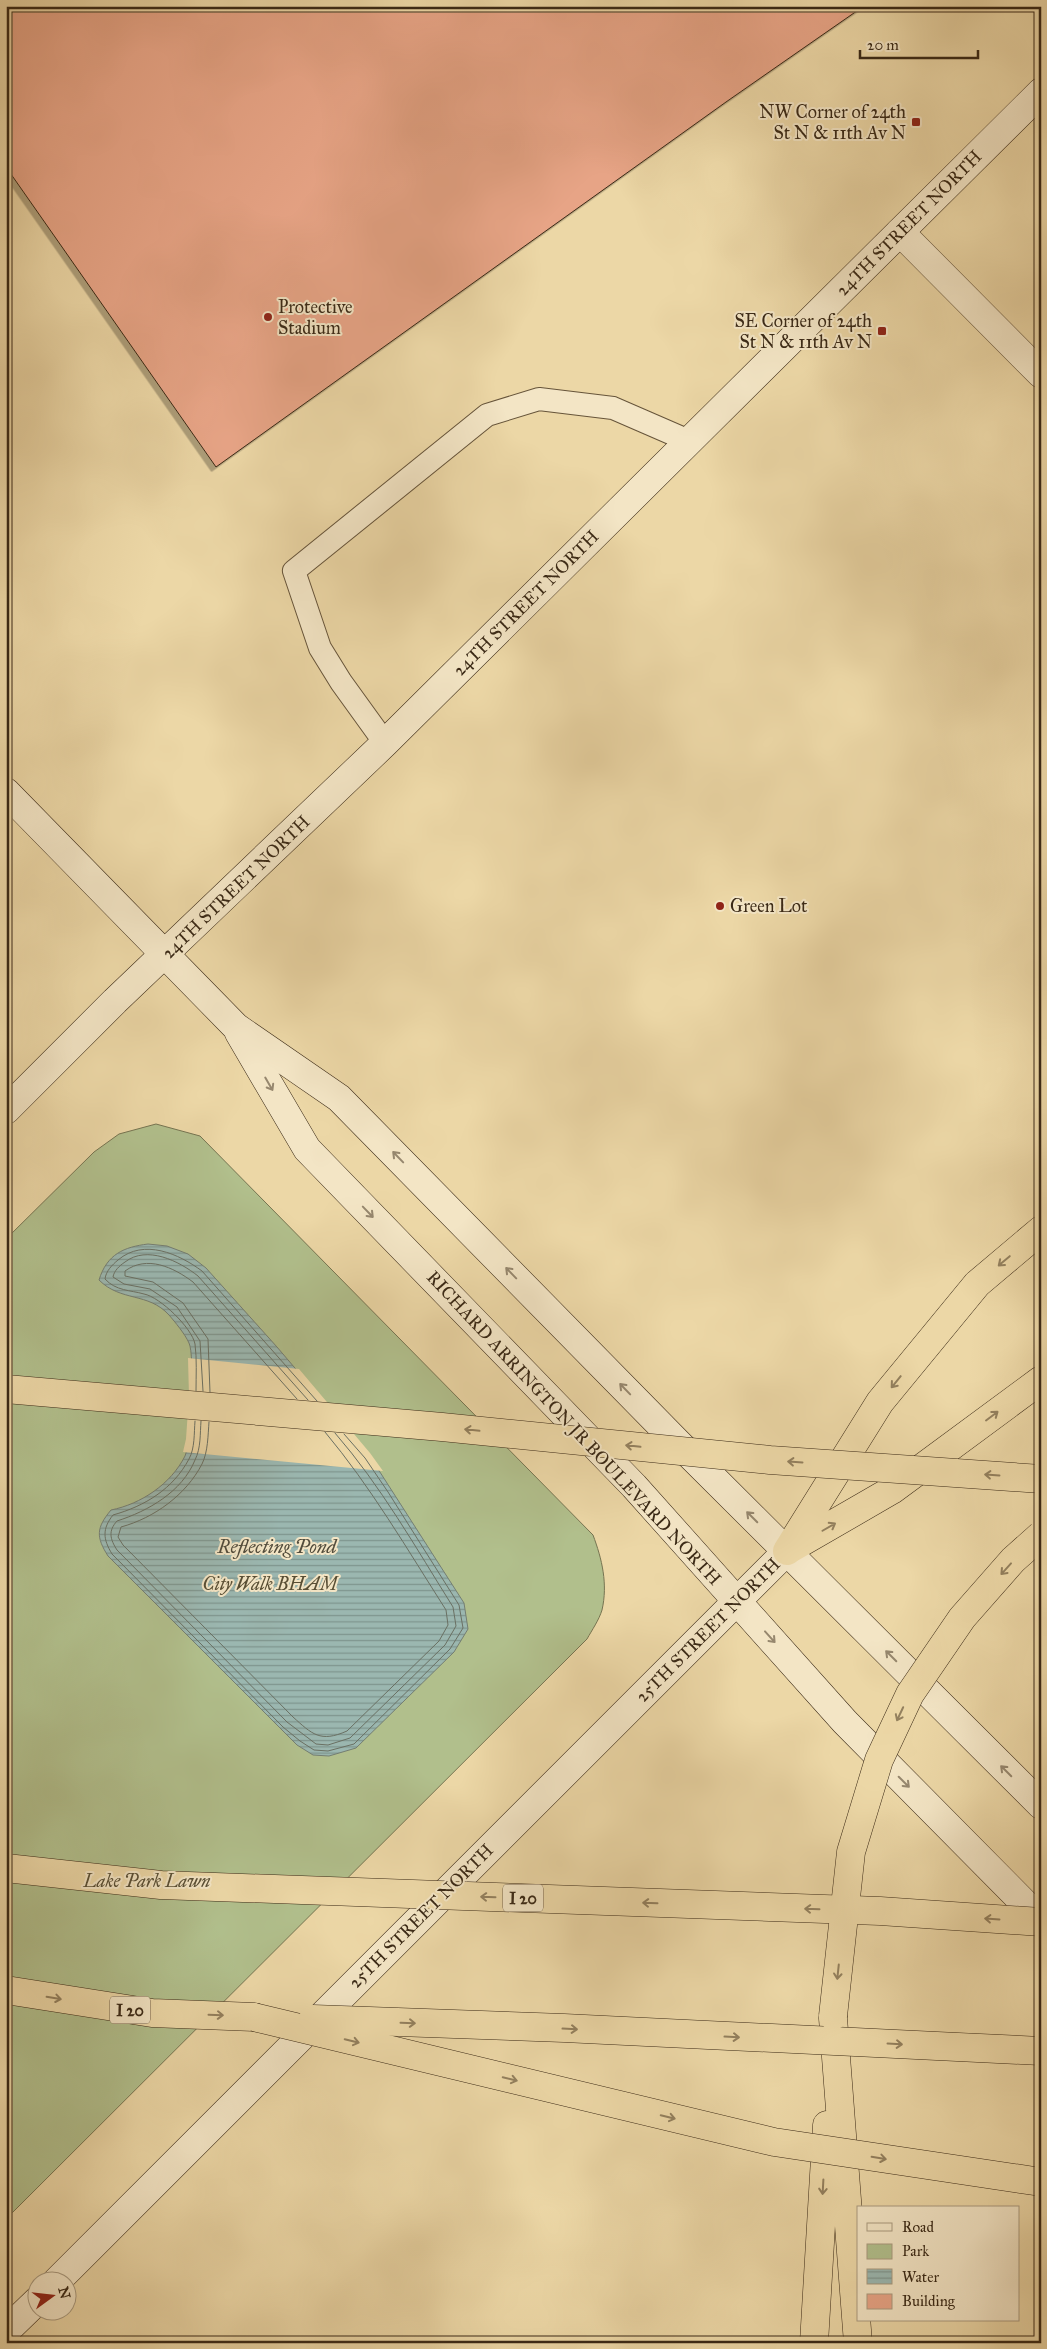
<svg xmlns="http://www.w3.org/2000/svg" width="1047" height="2349" font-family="'IM FELL Great Primer',serif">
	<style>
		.park { fill: #b1bf8c; stroke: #767451 }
		.water { fill: url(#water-rules); stroke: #747e72 }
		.pier { fill: #ecd7a6 }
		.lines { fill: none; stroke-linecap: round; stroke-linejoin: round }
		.shore { stroke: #6a7063; stroke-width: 1 }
		.building { fill: #e7a486; stroke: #3a2916; filter: url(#shadow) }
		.lane-casing { stroke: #66543a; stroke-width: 24 }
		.street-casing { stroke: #66543a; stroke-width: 29 }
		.secondary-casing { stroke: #3a2916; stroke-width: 29 }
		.highway-casing { stroke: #3a2916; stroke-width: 29 }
		.lane { stroke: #f3e5c5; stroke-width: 22 }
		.street { stroke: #f3e5c5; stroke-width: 28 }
		.secondary { stroke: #f3e5c5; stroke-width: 28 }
		.highway { stroke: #ecd7a6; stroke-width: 28 }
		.highway-bridge-casing { stroke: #3a2916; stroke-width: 29; stroke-linecap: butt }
		.highway-bridge { stroke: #ecd7a6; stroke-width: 28 }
		.oneway { stroke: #96876e }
		.oneway2 { stroke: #93805e }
		.poi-dot { fill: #8f2418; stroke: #f3e5c5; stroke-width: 2 }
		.labels { text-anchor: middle; stroke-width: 4; stroke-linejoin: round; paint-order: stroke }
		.shield { fill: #f3e5c5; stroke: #72614a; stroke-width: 1 }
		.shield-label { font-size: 16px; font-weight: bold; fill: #3a2916 }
		.poi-label { font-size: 18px; fill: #3a2916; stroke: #f3e5c5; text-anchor: end }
		.street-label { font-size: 18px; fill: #3a2916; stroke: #f3e5c5 }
		.park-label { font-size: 18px; font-style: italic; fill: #584e34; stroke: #f3e5c5 }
		.water-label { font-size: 19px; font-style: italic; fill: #524c3c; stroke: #f3e5c5 }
	</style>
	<defs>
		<pattern id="water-rules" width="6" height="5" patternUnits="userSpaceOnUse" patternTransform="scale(1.25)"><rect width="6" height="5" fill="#9bb7b0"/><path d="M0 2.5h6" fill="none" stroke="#7f958e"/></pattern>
		<filter id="shadow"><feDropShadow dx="-4.5" dy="4.5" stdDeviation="0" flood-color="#0004"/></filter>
	</defs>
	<rect width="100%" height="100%" fill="#ecd7a6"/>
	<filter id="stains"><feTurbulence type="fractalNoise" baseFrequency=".004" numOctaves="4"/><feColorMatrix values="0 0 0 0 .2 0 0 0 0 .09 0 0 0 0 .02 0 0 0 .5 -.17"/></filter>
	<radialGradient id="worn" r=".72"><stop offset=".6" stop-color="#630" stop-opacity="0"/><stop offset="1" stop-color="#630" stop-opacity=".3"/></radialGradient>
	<path class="park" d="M156 1124 200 1136 593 1535C602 1559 608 1584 602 1610 599 1620 592 1630 587 1639L6 2219V1239L94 1152 119 1134Z"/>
	<path class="water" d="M148 1244 167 1246 188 1254 206 1268 277 1347 369 1455 464 1603 468 1629 454 1652 356 1748 329 1756 313 1755 297 1745 108 1556C96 1537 96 1528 111 1510 141 1504 171 1484 185 1456 191 1443 195 1355 189 1343 185 1334 175 1322 169 1315 148 1292 121 1302 99 1280 107 1254 124 1247 148 1244Z"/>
	<path class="pier" d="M188 1358 299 1369 370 1453 383 1471 183 1452 186 1439 189 1396Z"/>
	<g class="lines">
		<g class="shore">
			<path d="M196 1391C196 1376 197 1359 195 1344 192 1328 160 1297 144 1294 130 1290 116 1291 105 1279 106 1271 112 1265 118 1260 144 1238 179 1254 202 1271L317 1401"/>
			<path d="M203 1391 200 1341 177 1307 150 1289 124 1284 113 1277C114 1271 119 1266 125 1262 147 1245 179 1261 198 1276L308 1400"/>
			<path d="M210 1392 208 1339 183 1303 153 1282 125 1276V1271C147 1255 173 1267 193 1282L297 1399"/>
			<path d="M195 1421C194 1433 195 1448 189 1459 173 1489 145 1506 113 1515 102 1529 103 1539 112 1554L283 1727 300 1741 314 1750 328 1751 354 1744 450 1649 463 1628 459 1605 388 1492 365 1458 344 1434"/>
			<path d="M201 1421C200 1434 201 1448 195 1460 182 1492 148 1511 117 1521 108 1531 110 1539 117 1550L287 1722 316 1744 328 1745 350 1738 445 1645 456 1626 453 1607C416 1548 381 1486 335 1433"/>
			<path d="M209 1422C208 1435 208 1452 202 1464 186 1495 154 1518 121 1527L118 1537 123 1545 293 1717C312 1734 320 1743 347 1731L439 1641 448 1625 446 1610C407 1549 371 1487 325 1432"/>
		</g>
	</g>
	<path class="building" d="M6 6H864L726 102 216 467 6 167Z"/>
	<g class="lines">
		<g class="lane-casing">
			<path id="lane" d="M385 743 341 682 320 648 294 571 487 415 539 399 613 408 689 441"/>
		</g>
		<g class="street-casing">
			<path id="street" d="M900 232 1041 374"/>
		</g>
		<g class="secondary-casing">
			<g id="secondary">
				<path d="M6 792 236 1027 339 1098 678 1443 1041 1805"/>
				<path d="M239 1033 307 1149 634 1486 845 1722 1041 1920"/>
				<path d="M6 1110 115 1001 385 743 1041 92"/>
				<path d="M56 2282 787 1551"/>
				<path d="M6 2331 38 2300"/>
			</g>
		</g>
		<g class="highway-casing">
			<g id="highway">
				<path d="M790 1549 892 1490 1041 1380"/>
				<path d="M787 1551 880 1402 977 1284 1041 1230"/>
				<path d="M6 1990 152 2013 254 2017"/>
				<path d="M833 2018 858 2343"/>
				<path d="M814 2343 827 2125"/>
			</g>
		</g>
		<use href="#lane" class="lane"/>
		<use href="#street" class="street"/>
		<use href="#secondary" class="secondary"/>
		<use href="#highway" class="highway"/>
		<g class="highway-bridge-casing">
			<g id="highway-bridge">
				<path d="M6 1389 442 1427 770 1460 1041 1479"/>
				<path d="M6 1868 161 1885 880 1911 1041 1922"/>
				<path d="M833 2016 851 1852 879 1760 910 1694 962 1618 1013 1560 1041 1535"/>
				<path d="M254 2017 774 2142 1041 2182"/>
				<path d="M313 2019 564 2028 1041 2051"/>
			</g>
		</g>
		<use href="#highway-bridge" class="highway-bridge"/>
	</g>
	<defs><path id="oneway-shaft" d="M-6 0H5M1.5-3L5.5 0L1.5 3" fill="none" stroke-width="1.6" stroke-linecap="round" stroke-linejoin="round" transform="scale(1.25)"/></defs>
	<g class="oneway">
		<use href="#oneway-shaft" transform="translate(269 1084) rotate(60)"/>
		<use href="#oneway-shaft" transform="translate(398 1157) rotate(-134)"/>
		<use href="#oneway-shaft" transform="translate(368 1212) rotate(46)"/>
		<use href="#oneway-shaft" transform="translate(511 1273) rotate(-134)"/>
		<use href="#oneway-shaft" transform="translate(625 1389) rotate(-134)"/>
		<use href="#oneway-shaft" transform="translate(752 1517) rotate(-135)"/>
		<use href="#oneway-shaft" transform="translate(770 1637) rotate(48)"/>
		<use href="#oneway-shaft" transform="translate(891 1656) rotate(-135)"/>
		<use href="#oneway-shaft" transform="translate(1006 1771) rotate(-135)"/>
		<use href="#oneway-shaft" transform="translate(904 1782) rotate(45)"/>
	</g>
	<g class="oneway2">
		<use href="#oneway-shaft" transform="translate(1004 1261) rotate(140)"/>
		<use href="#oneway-shaft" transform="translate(896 1382) rotate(129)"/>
		<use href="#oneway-shaft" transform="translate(992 1416) rotate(-37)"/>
		<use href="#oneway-shaft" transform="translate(472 1430) rotate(-174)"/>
		<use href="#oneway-shaft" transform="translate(633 1446) rotate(-174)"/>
		<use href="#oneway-shaft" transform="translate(795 1462) rotate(-176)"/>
		<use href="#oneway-shaft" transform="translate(992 1475) rotate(-176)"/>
		<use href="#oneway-shaft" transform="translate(829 1527) rotate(-30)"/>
		<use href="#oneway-shaft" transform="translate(1006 1569) rotate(132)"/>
		<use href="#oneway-shaft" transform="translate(900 1714) rotate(115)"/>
		<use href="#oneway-shaft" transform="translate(488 1897) rotate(-178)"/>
		<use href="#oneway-shaft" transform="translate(650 1903) rotate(-178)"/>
		<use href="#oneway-shaft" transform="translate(812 1909) rotate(-178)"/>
		<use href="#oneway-shaft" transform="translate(992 1919) rotate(-176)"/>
		<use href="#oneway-shaft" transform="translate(838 1972) rotate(96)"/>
		<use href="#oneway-shaft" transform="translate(54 1998) rotate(9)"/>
		<use href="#oneway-shaft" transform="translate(216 2015) rotate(2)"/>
		<use href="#oneway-shaft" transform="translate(408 2023) rotate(2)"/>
		<use href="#oneway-shaft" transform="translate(570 2029) rotate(3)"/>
		<use href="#oneway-shaft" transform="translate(732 2037) rotate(3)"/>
		<use href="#oneway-shaft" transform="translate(352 2041) rotate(14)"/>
		<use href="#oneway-shaft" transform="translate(895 2044) rotate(3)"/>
		<use href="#oneway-shaft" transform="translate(510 2079) rotate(14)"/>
		<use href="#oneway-shaft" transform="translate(668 2117) rotate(14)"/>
		<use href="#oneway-shaft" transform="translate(879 2158) rotate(9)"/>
		<use href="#oneway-shaft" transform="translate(823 2187) rotate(93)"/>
	</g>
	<g class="poi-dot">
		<rect x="911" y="117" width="10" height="10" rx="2.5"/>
		<circle cx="268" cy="317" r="5"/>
		<rect x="877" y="326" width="10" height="10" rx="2.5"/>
		<circle cx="720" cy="906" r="5"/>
	</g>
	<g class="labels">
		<g class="shield">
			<rect x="503" y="1884.5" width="40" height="27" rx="4"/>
			<rect x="110" y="1996.5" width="40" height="27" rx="4"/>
		</g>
		<g class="shield-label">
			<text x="523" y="1904">I 20</text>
			<text x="130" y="2016">I 20</text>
		</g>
		<g class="poi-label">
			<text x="906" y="118">NW Corner of 24th<tspan x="906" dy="21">St N &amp; 11th Av N</tspan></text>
			<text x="278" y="313" text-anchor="start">Protective<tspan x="278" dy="21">Stadium</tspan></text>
			<text x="872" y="327">SE Corner of 24th<tspan x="872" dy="21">St N &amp; 11th Av N</tspan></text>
			<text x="730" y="912" text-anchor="start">Green Lot</text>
		</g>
		<g class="street-label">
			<text transform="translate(909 223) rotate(-45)" y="6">24TH STREET NORTH</text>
			<text transform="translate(526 603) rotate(-45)" y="6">24TH STREET NORTH</text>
			<text transform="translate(236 887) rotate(-44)" y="6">24TH STREET NORTH</text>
			<text transform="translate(574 1428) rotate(47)" y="6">RICHARD ARRINGTON JR BOULEVARD NORTH</text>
			<text transform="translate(708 1630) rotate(-45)" y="6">25TH STREET NORTH</text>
			<text transform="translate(421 1916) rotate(-45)" y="6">25TH STREET NORTH</text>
		</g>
		<g class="park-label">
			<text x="270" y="1590">City Walk BHAM</text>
			<text x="147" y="1887">Lake Park Lawn</text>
		</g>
		<g class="water-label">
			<text x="277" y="1553">Reflecting Pond</text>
		</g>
	</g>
	<rect width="1047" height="2349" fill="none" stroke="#ecd7a6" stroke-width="25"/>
	<rect x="8" y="8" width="1032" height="2334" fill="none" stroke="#3a2916" stroke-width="2.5"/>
	<rect x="12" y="12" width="1022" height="2324" fill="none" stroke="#3a2916"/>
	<rect x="857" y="2206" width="162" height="115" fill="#f3e5c5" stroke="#a99a7f"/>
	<rect x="867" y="2223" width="25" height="8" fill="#f3e5c5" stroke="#a99a7f"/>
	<text x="902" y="2232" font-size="15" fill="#3a2916">Road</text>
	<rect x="867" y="2244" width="25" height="15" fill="#b1bf8c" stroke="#a99a7f"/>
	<text x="902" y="2256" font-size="15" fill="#3a2916">Park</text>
	<rect x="867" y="2269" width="25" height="15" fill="url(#water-rules)" stroke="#a99a7f"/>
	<text x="902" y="2282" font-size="15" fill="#3a2916">Water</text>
	<rect x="867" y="2294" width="25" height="15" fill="#e7a486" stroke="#a99a7f"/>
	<text x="902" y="2306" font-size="15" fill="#3a2916">Building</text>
	<g transform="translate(52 2296) rotate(75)"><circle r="24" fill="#f3e5c5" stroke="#a99a7f"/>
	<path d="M0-4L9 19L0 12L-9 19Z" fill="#8f2418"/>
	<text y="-8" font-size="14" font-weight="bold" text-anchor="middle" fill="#3a2916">N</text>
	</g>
	<path d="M860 50v8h118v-8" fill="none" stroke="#3a2916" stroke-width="2.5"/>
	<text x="867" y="50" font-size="15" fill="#3a2916" stroke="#f3e5c5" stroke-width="4" paint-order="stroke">20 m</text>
	<rect width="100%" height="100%" filter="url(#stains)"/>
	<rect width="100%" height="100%" fill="url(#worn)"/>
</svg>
